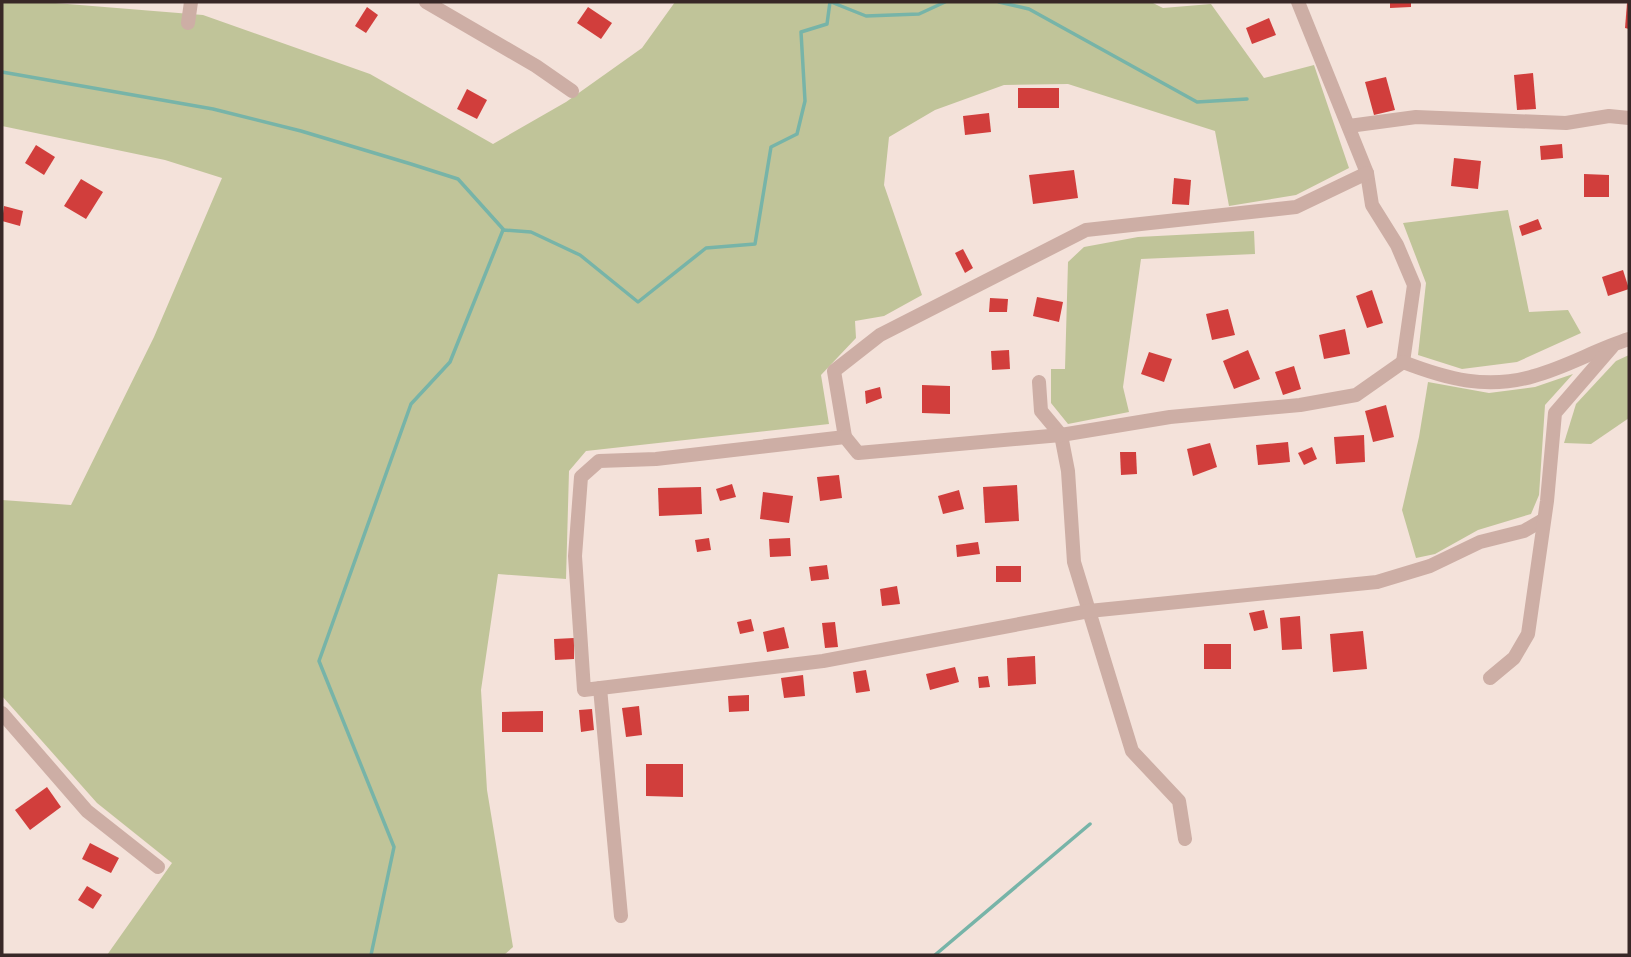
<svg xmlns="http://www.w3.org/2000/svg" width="1631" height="957" font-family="'Source Sans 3',sans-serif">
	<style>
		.green { fill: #c0c499 }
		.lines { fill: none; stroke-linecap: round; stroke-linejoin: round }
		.stream { stroke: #77b4a8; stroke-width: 3.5 }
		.building { fill: #d13e3c }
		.street { stroke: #cdaea5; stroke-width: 14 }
	</style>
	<rect width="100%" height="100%" fill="#f4e2da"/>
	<g class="green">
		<path d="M2 2H43L203 15 370 74 493 144 566 102 642 48 675 2H1151L1163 8 1211 4 1264 78 1314 65 1349 168 1296 195 1229 206 1215 131 1068 84 1004 85 935 110 889 137 884 185 922 295 884 316 855 321 856 338 821 375 829 424 586 451 569 471 566 579 498 574 481 690 487 790 513 947 504 955H107L172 863 97 803 2 696V500L71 505 154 337 222 178 165 160 2 126Z"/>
		<path d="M1508 210 1529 312 1568 310 1581 333 1517 362 1462 369 1418 355 1426 283 1403 223Z"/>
		<path d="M1254 231 1255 254 1141 259 1123 387 1129 412 1068 424 1051 403V369H1065L1068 262 1084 247 1138 237Z"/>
		<path d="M1629 355V418L1591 444 1564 443 1576 404 1616 361Z"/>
		<path d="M1573 374 1545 405 1539 495 1531 514 1478 530 1435 554 1416 558 1402 510 1419 437 1428 382 1489 393 1535 387Z"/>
	</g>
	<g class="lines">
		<g class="stream">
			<path d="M831 2 866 16 919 14 945 2"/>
			<path d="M999 2 1029 9 1197 102 1247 99"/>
			<path d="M2 72 213 109 301 131 411 164 458 179 503 229"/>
			<path d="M371 955 394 847 319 661 411 404 450 362 503 230 531 232 580 255 638 302 706 248 755 244 771 147 797 134 805 101 801 32 827 24 830 2"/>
			<path d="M935 955 1090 824"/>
		</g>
	</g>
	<g class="building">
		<path d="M1390 2H1411V7L1390 8Z"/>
		<path d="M1627 3H1629V29L1625 28Z"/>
		<path d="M367 7 378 15 366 33 355 26Z"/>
		<path d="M588 7 612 23 601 39 577 23Z"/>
		<path d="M1269 18 1276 35 1252 44 1246 28Z"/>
		<path d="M1533 73 1536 109 1517 110 1514 75Z"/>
		<path d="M1386 77 1395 110 1374 115 1365 82Z"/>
		<rect x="1018" y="88" width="41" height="20"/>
		<path d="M467 89 487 100 477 119 457 109Z"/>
		<path d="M989 113 991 132 965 135 963 116Z"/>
		<path d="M1562 144 1563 158 1541 160 1540 146Z"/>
		<path d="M36 145 55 157 44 175 25 163Z"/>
		<path d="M1454 158 1481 161 1478 189 1451 186Z"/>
		<path d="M1074 170 1078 198 1033 204 1029 175Z"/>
		<path d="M1584 174 1609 175V197H1584Z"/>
		<path d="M1174 178 1191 180 1189 205 1172 204Z"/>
		<path d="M81 179 103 192 86 219 64 206Z"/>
		<path d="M4 206 23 211 20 226 2 221Z"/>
		<path d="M1538 219 1542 229 1522 236 1519 226Z"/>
		<path d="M963 249 973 268 965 273 955 253Z"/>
		<path d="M1623 270 1629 289 1608 296 1602 277Z"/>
		<path d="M1372 290 1383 323 1367 328 1356 296Z"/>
		<path d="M1037 297 1063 302 1059 322 1033 316Z"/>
		<path d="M990 298 1008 299 1007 312H989Z"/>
		<path d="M1228 309 1235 335 1212 340 1206 314Z"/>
		<path d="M1345 329 1350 354 1324 359 1319 335Z"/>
		<path d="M1009 350 1010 369 992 370 991 351Z"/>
		<path d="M1248 350 1260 379 1234 389 1223 361Z"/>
		<path d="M1149 352 1172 359 1164 382 1141 374Z"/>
		<path d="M1294 366 1301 389 1283 395 1275 372Z"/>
		<path d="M922 385 950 386V414L922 413Z"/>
		<path d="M880 387 882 398 866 404 865 391Z"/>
		<path d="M1386 405 1394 437 1373 442 1365 411Z"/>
		<path d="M1364 435 1365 462 1336 464 1334 437Z"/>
		<path d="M1288 442 1290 462 1258 465 1256 445Z"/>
		<path d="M1210 443 1217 467 1193 476 1187 449Z"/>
		<path d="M1312 447 1317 459 1304 465 1298 453Z"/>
		<path d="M1120 452H1136L1137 474 1121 475Z"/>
		<path d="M839 475 842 498 820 501 817 477Z"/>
		<path d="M732 484 736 497 720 501 716 489Z"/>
		<path d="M1017 485 1019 521 985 523 983 487Z"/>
		<path d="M701 487 702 514 659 516 658 488Z"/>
		<path d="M959 490 964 509 943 514 938 496Z"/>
		<path d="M763 492 793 496 789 523 760 519Z"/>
		<path d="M709 538 711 550 697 552 695 540Z"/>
		<path d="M790 538 791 556 770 557 769 539Z"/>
		<path d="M978 542 980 554 957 557 956 545Z"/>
		<path d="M827 565 829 579 811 581 809 567Z"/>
		<rect x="996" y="566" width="25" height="16"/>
		<path d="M897 586 900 604 882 606 880 589Z"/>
		<path d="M1264 610 1268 628 1254 631 1249 613Z"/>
		<path d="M1300 616 1302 649 1282 650 1280 618Z"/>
		<path d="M751 619 754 631 740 634 737 622Z"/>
		<path d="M835 622 838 647 825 648 822 623Z"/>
		<path d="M784 627 789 648 767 652 763 632Z"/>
		<path d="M1363 631 1367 669 1333 672 1330 634Z"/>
		<path d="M574 638V659L555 660 554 639Z"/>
		<rect x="1204" y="644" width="27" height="25"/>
		<path d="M1035 656 1036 684 1008 686 1007 658Z"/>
		<path d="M955 667 959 682 930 690 926 674Z"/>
		<path d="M866 670 870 691 856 693 853 672Z"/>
		<path d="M803 675 805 696 784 698 781 678Z"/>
		<path d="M988 676 990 687 979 688 978 677Z"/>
		<path d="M749 695V711L729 712 728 696Z"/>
		<path d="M639 706 642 735 626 737 622 708Z"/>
		<path d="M592 709 594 730 581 732 579 710Z"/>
		<path d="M543 711V732H502V712Z"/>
		<path d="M646 764H683V797L646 796Z"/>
		<path d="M47 787 61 807 30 830 15 810Z"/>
		<path d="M90 843 119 858 111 873 82 859Z"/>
		<path d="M87 886 102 895 93 909 78 900Z"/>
	</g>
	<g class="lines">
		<g class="street">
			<path d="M426 2 536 66 572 91"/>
			<path d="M1298 2 1367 173 1372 205 1397 245 1414 285 1403 362"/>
			<path d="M188 23 191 2"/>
			<path d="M1349 126 1416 117 1566 123 1609 116 1629 118"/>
			<path d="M1039 382 1041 411 1061 435 1068 471 1074 562 1132 751 1179 801 1185 839"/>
			<path d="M845 437 834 371 880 335 1086 230 1296 207 1367 173"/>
			<path d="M1543 520 1524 531 1480 542 1430 566 1377 582 1089 611 823 661 584 690 575 556 581 477 599 461 656 459 845 437 858 453 1061 435 1170 417 1300 405 1356 395 1403 362C1447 379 1487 390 1534 376 1567 367 1597 349 1629 339"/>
			<path d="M1490 678 1514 658 1528 634 1547 501 1555 413 1612 347"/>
			<path d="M600 688 621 916"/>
			<path d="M2 713 87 811 158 867"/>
		</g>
	</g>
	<rect width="1631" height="957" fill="none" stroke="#382827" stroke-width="7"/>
</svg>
